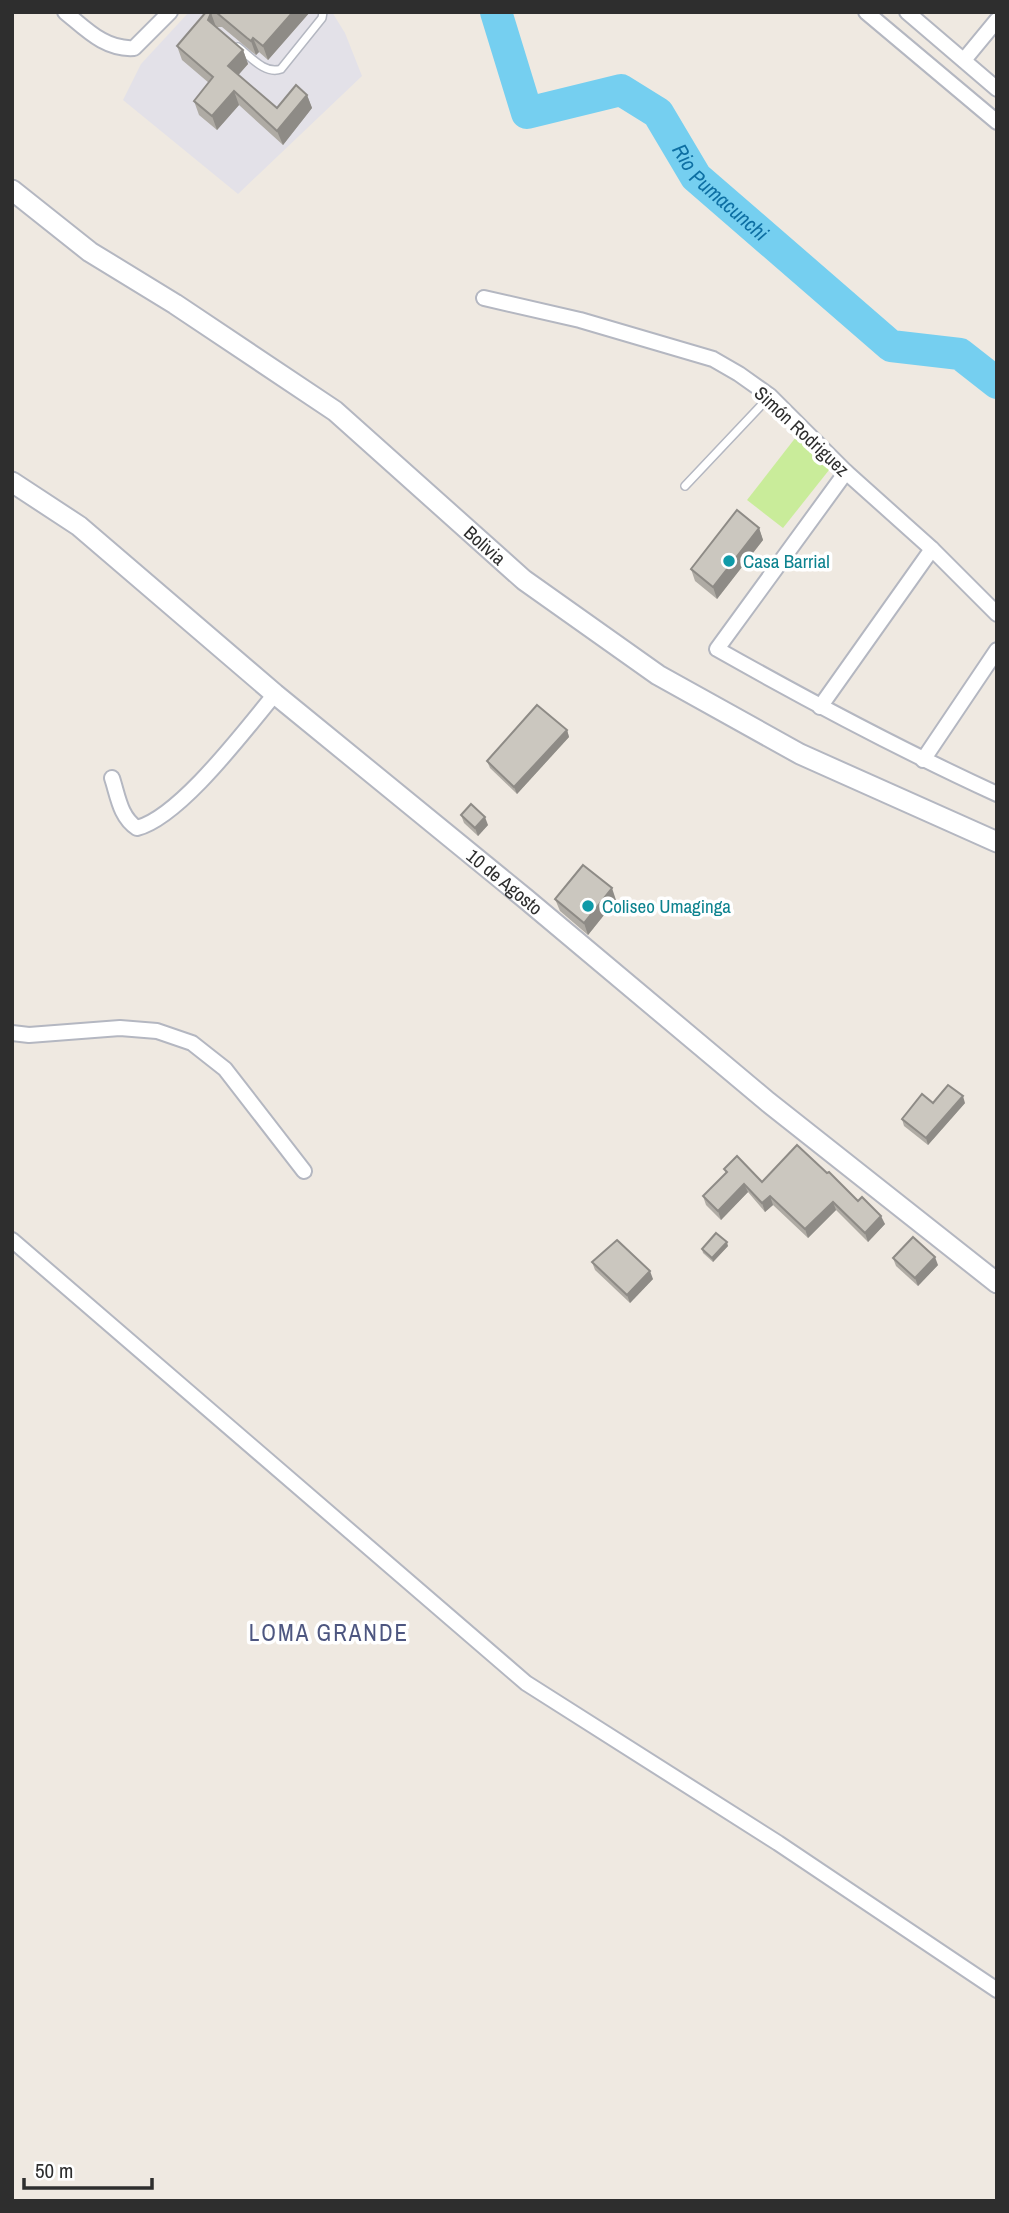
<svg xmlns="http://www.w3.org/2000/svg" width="1009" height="2213" font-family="'Archivo Narrow',sans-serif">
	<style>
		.industrial { fill: #e3e1e8 }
		.pitch { fill: #c9ec9a }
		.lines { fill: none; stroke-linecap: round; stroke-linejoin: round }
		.river { stroke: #75cff0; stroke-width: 32 }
		.lane-casing { stroke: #b4b7c1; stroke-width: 10 }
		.street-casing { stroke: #b4b7c1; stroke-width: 18 }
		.secondary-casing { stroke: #b4b7c1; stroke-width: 23 }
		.lane { stroke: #fff; stroke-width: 7 }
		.street { stroke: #fff; stroke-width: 14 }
		.secondary { stroke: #fff; stroke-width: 19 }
		.wall { fill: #afaba4 }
		.shaded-wall { fill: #8e8b86 }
		.building { fill: #cbc7bf; stroke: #8e8b86; stroke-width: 2 }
		.culture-dot { fill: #0f9aa8; stroke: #fff; stroke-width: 2.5 }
		.labels { text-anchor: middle; stroke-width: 7; stroke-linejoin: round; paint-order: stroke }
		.street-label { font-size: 19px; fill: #2e2e2e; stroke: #fff }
		.culture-label { font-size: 19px; fill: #0d838f; stroke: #fff; text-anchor: start }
		.water-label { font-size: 21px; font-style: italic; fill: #0d6fa3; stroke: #fff }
		.quarter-label { font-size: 23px; letter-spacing: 2px; fill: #4d5680; stroke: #fff }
	</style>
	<rect width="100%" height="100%" fill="#efe9e1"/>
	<path class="industrial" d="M189 12H332L345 33 362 76 238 194 123 100 141 64Z"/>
	<path class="pitch" d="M796 437 833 465 783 528 747 500Z"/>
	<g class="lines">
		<path class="river" id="s1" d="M496 12 527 113 621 90 658 113 696 177 891 346 960 354 997 383"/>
		<g class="lane-casing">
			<g id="lane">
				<path d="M238 47C250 56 265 75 281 69L322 18 323 12"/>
				<path d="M685 486 770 396"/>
			</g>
		</g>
		<g class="street-casing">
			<g id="street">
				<path d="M65 12C86 29 105 50 134 48L170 12"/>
				<path d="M866 12 997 122"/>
				<path d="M907 12 997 89"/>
				<path d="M964 60 997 20"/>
				<path d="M484 298 580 320 713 359 739 374 770 396 846 472 932 549 997 614"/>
				<path d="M846 472 717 649C809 701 901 750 997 794"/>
				<path d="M820 707 932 549"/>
				<path d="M923 760 997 650"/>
				<path d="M112 778C118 796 120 817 137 828 180 817 245 730 275 694"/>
				<path d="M12 1033 29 1035 120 1028 157 1031 192 1043 225 1069 304 1171"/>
				<path d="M12 1240 526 1683 778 1843 997 1990"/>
			</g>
		</g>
		<g class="secondary-casing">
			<g id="secondary">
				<path id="s2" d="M12 190 90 252 175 304 335 411 524 580 658 675 800 754 997 842"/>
				<path id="s3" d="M12 482 79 526 275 694 526 899 768 1102 997 1283"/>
			</g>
		</g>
		<use href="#lane" class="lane"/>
		<use href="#street" class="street"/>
		<use href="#secondary" class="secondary"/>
	</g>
	<g class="wall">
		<path d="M206 12H310L268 60 259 52 256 55 252 52 222 27H216L243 50 248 64 238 75 277 108 307 95 312 108 283 145 239 105 217 130 199 115 194 101 209 83 182 60 177 46Z"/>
		<path d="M759 528 763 540 717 599 695 581 691 569Z"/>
		<path d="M567 730 569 737 517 794 490 768 487 761Z"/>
		<path d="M461 815 488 825 478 836 464 823Z"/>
		<path d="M555 899 616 900 588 935 560 911Z"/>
		<path d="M933 1103H965L928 1145 904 1126 902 1119Z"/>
		<path d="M724 1169 762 1182 858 1201 885 1224 868 1242 836 1210 808 1238 773 1205 765 1212 748 1192 721 1220 706 1205 703 1196 726 1173Z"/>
		<path d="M728 1246 713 1262 703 1253 702 1249Z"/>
		<path d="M893 1258 938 1265 918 1286 896 1266Z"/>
		<path d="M592 1262 653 1279 630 1303 595 1270Z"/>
	</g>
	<g class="shaded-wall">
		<path d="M293 12H310L268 60 263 46Z"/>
		<path d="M211 13 216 27 208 20Z"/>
		<path d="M253 38 259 52 256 55 251 41Z"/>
		<path d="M243 50 248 64 234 80 228 66Z"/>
		<path d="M234 91 239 105 217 130 212 116Z"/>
		<path d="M307 95 312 108 283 145 277 131Z"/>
		<path d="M759 528 763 540 717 599 713 587Z"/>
		<path d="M567 730 569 737 517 794 514 787Z"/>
		<path d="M485 817 488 825 478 836 475 828Z"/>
		<path d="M612 888 616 900 588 935 584 923Z"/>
		<path d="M963 1096 965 1103 928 1145 926 1138Z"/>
		<path d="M744 1184 748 1192 721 1220 718 1211Z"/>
		<path d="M770 1196 773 1205 765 1212 762 1203Z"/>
		<path d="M833 1202 836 1210 808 1238 805 1229Z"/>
		<path d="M881 1216 885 1224 868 1242 865 1233Z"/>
		<path d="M727 1242 728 1246 713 1262 712 1258Z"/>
		<path d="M935 1257 938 1265 918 1286 915 1278Z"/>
		<path d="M650 1271 653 1279 630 1303 627 1295Z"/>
	</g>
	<g class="building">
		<path d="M206 12H293L263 46 253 38 251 41 247 38 217 13H211L208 20 243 50 228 66 277 108 296 85 307 95 277 131 234 91 212 116 194 101 213 77 177 46Z"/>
		<path d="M737 510 759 528 713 587 691 569Z"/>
		<path d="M537 705 567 730 514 787 487 761Z"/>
		<path d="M471 804 485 817 475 828 461 815Z"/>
		<path d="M583 865 612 888 584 923 555 899Z"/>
		<path d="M948 1085 963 1096 926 1138 902 1119 922 1094 933 1103Z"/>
		<path d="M797 1145 827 1173 829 1172 858 1201 862 1197 881 1216 865 1233 833 1202 805 1229 770 1196 762 1203 744 1184 718 1211 703 1196 727 1172 724 1169 737 1156 762 1182Z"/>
		<path d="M716 1233 727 1242 712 1258 702 1249Z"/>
		<path d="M913 1237 935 1257 915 1278 893 1258Z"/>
		<path d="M617 1240 650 1271 627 1295 592 1262Z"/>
	</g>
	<g class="culture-dot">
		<circle cx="729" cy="561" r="7"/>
		<circle cx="588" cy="906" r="7"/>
	</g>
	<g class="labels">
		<g class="street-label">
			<text transform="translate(802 431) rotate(43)" y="7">Simón Rodriguez</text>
			<text dy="7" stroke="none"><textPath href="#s2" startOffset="593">Bolivia</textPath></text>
			<text dy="7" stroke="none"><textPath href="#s3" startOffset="635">10 de Agosto</textPath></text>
		</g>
		<g class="culture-label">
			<text x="743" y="568">Casa Barrial</text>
			<text x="602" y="913">Coliseo Umaginga</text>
		</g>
		<g class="water-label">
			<text dy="7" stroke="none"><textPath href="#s1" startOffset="348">Rio Pumacunchi</textPath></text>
		</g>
		<g class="quarter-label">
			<text x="329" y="1641">LOMA GRANDE</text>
		</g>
	</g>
	<rect width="1009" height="2213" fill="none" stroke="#2e2e2e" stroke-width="28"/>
	<path d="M24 2178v10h128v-10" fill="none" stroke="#2e2e2e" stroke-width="3.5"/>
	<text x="35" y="2178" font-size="21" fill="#2e2e2e" stroke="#ffffff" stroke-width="5" paint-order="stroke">50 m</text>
</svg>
